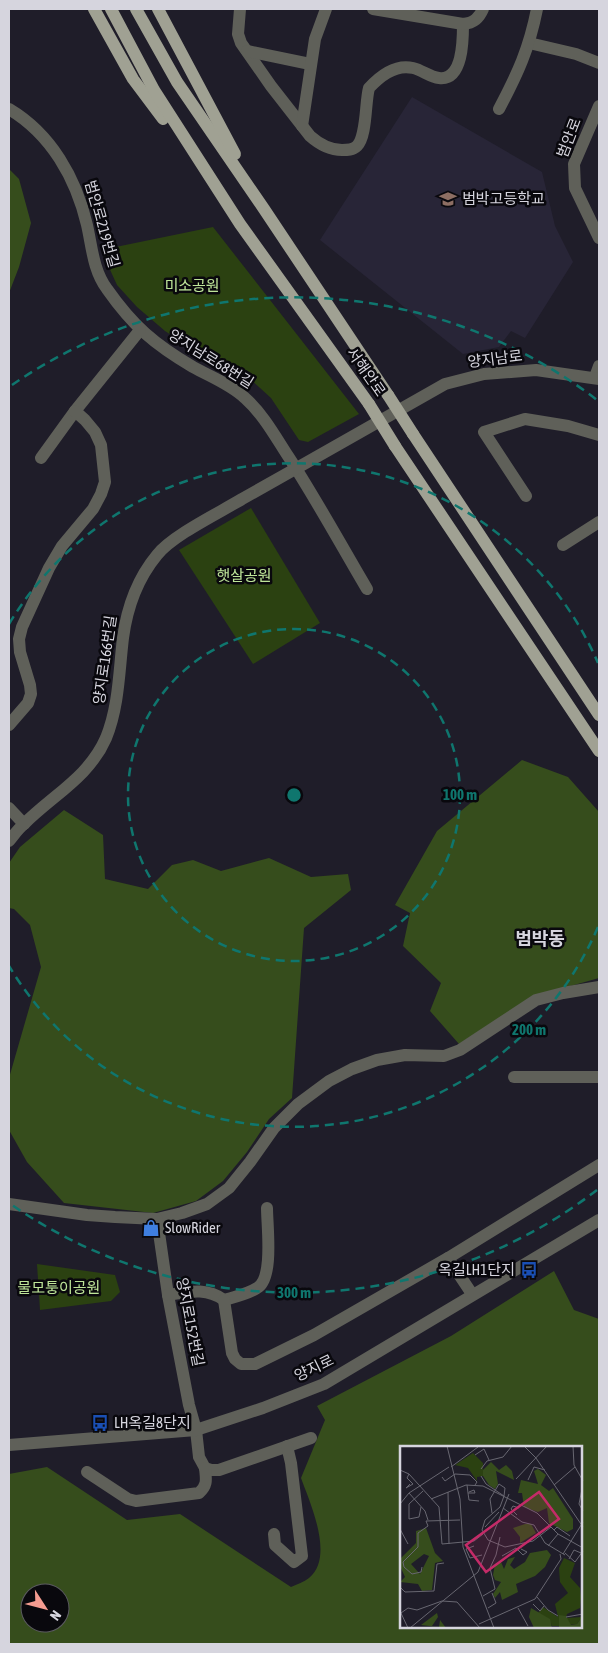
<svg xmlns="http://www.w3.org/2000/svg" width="608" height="1653" font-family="'Asap Condensed','Noto Sans KR',sans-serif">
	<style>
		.built { fill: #282537 }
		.green { fill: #2b4111 }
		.forest { fill: #364d1c; fill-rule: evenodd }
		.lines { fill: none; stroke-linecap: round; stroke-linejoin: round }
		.minor { stroke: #5f6059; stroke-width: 12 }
		.major { stroke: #a0a193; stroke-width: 12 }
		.major-bridge { stroke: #a0a193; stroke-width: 12 }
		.ring { fill: none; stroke: #0f766e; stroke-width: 2.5; stroke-dasharray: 9 6 }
		.labels { text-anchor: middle; stroke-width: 5; stroke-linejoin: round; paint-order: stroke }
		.street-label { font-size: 15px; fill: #d6d5de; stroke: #09080d }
		.poi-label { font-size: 15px; fill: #d6d5de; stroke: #09080d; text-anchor: start }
		.park-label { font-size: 15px; fill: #bee599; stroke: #09080d }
		.quarter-label { font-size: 18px; font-weight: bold; fill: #d6d5de; stroke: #09080d }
		.inset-road { fill: none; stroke: #686771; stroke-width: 1 }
		.view { fill: #c42b68; fill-opacity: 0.15; stroke: #c42b68; stroke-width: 2.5 }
		.inset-edge { fill: none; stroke: #d6d5de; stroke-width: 2.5 }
		.centre { fill: #0f766e; stroke: #09080d; stroke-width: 2.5 }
		.ring-label { font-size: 15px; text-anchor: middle; font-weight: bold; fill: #0f766e; stroke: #09080d; stroke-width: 5; stroke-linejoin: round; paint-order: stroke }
	</style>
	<rect width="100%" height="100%" fill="#1f1d29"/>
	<path class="built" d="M412 97 542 172 555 226 573 262 525 338 511 331 499 347 463 354 320 240Z"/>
	<g class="green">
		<path d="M213 227 359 414 308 442 299 440 271 398 247 376 197 352 165 331 137 307 117 285 101 250Z"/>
		<path d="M251 508 320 623 253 664 179 550Z"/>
		<path d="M37 1264 115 1275 120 1292 111 1301 40 1310Z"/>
	</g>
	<g class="forest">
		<path d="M9 169 19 179 31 223 19 267 9 293Z"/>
		<path d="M522 760 568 777 599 812V978L535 996 459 1044 430 1011 441 983 403 946 410 913 395 905 437 831Z"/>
		<path d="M64 810 103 835 105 879 148 889 172 865 193 860 221 871 269 858 311 877 348 874 351 890 304 928 292 1098 269 1119 247 1152 223 1181 196 1201 153 1213 64 1203 27 1162 9 1130V1078L41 967 30 925 14 909 9 908V863L20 847Z"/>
		<path d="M554 1271 574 1310 599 1319V1644H9V1474L47 1467 127 1520 180 1514 291 1587C297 1584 304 1582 309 1578 335 1557 310 1503 301 1478L325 1420 317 1406 451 1336ZM402 1447H582V1627H402ZM30 1593H60V1623H30Z"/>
	</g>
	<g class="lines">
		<g class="minor">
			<path d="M240 9 238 34 241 43 271 86 310 136C319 144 329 150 342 150 347 150 353 150 357 146 367 136 365 102 369 88 380 76 396 64 413 68 422 70 430 77 439 78 463 81 463 40 463 24"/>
			<path d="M373 9 463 24C474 23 479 18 483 9"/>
			<path d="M529 43 576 54 599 63"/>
			<path d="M247 51 310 64"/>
			<path d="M599 106 574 164 575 188 599 238"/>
			<path d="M9 109C51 134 76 178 87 225 92 247 93 270 107 289 133 326 154 344 193 367 211 377 230 384 245 398 263 414 275 436 288 456 316 499 341 545 367 589"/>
			<path d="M499 109C518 73 529 49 537 9"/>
			<path d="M302 126 315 39 326 9"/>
			<path d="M595 377 599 366"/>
			<path d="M41 458 75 411 140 330"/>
			<path d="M526 496 484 432 525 419 568 426 599 435"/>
			<path d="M563 545 599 522"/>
			<path d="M9 725 28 703 31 694 30 685 20 652 19 639 22 627 49 568 62 546 93 509 101 494 105 482 101 445 95 432 85 420 75 411"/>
			<path d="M9 808 24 824"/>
			<path d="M9 841C14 835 18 829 24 824 53 795 89 777 106 738 119 706 119 671 123 638 127 608 138 578 157 555 173 535 219 513 242 499 310 461 378 422 445 384L484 374 536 370 599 379"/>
			<path d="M514 1077H599"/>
			<path d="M9 1204 87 1215 115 1217 157 1219 182 1213 207 1204 229 1188 250 1162 274 1128 298 1104 329 1081 352 1069 377 1060 405 1055 444 1056 460 1050 536 1000 563 993 599 987"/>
			<path d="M157 1219 168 1295 189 1405 196 1430 199 1457 205 1468 211 1470H219L311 1438"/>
			<path d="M448 1258 472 1294"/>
			<path d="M168 1295C188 1292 206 1287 224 1300 234 1297 248 1294 257 1288 274 1279 267 1226 267 1208"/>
			<path d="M224 1300 232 1353 235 1359 241 1364H255L314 1335 448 1258 599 1165"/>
			<path d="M9 1445 196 1430 263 1408 324 1384 599 1220"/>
			<path d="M87 1472 128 1499 136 1501 199 1493C208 1485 206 1479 205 1468"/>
			<path d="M274 1534 275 1545 294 1562 302 1556 291 1463 287 1446"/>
		</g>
		<g class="major">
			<path d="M94 9 133 79 163 119"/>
			<path d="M111 9 154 90 240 224 369 404"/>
			<path d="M136 9 177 82 264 209 388 395"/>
			<path d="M158 9 235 154"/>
			<path d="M413 434 599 715"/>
			<path d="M395 446 599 751"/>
		</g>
		<g class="major-bridge">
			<path d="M388 395 413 434"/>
			<path d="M369 404 395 446"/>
		</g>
	</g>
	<g class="ring">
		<circle cx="294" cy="795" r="166"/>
		<path d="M598 927A332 332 0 0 1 9 966M9 624A332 332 0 0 1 598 663"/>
		<path d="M597 1190A498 498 0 0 1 12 1205M12 385A498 498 0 0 1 597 400"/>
	</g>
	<defs>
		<g id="school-bare" transform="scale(1.35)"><path d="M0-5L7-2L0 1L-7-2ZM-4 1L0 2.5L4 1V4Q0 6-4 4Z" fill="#8d6e63" stroke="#09080d" stroke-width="2.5" paint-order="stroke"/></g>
		<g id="shop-bare" transform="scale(1.35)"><path d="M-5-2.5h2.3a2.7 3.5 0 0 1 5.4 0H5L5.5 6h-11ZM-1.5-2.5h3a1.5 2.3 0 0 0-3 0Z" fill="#3f7fe0" stroke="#09080d" stroke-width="2.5" paint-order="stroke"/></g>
		<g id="bus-bare" transform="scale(1.35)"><path d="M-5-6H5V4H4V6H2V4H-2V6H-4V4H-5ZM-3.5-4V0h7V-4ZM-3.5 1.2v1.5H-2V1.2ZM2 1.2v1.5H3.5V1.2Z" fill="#1a4fb4" stroke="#09080d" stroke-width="2.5" paint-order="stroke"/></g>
	</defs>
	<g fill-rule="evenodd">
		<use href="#school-bare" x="448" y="199"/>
		<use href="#shop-bare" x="151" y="1228"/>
		<use href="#bus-bare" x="529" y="1270"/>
		<use href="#bus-bare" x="100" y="1423"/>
	</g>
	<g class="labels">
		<g class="street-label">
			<text transform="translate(569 138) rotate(-69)" y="5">범안로</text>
			<text transform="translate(102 224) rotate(74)" y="5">범안로219번길</text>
			<text transform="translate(211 359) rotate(32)" y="5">양지남로68번길</text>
			<text transform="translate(495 359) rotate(-7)" y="5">양지남로</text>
			<text transform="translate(366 372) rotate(55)" y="5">서해안로</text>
			<text transform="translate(105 660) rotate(-82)" y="5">양지로166번길</text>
			<text transform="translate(190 1322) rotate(79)" y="5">양지로152번길</text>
			<text transform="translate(314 1368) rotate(-26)" y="5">양지로</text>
		</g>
		<g class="poi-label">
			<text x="462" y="204">범박고등학교</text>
			<text x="165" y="1233">SlowRider</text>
			<text x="515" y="1275" text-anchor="end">옥길LH1단지</text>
			<text x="114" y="1428">LH옥길8단지</text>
		</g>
		<g class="park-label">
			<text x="192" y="291">미소공원</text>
			<text x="244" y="581">햇살공원</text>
			<text x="59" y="1293">물모퉁이공원</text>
		</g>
		<g class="quarter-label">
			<text x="540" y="945">범박동</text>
		</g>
	</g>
	<g transform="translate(400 1446)">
		<rect width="182" height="182" fill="#1f1d29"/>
		<path d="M73 7 83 17V30L77 31V35L68 22 55 19ZM164 112 175 117 170 131 180 142 181 151 180 162 167 168 166 172 182 171 177 178 168 179V174L159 173V180H152L149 173 138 167 143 161 158 171 155 158 168 147 160 136 159 122Z" fill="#2b4111"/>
		<path d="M91 16 99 24 106 19 112 25 114 34 96 25 98 38 95 43 89 39 83 30V24ZM138 23 146 29 141 39 149 45 153 42 173 73V83L167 86 149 77 147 62 138 66 124 61 122 47H118L121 34 138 38 134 25ZM125 78H131L136 87 120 97V91L113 82ZM26 82 35 107 43 115 35 117 32 144 22 145 18 138 0 136 5 131 0 120 1 112 16 97V85ZM24 108 29 110 20 128 11 118ZM147 104 151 109 145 121 135 130 116 138 118 146 102 154 100 146 95 152 93 148 101 136 95 134 93 129 95 118 101 116 104 123 108 113 115 111 110 119 114 123 125 116 130 107ZM131 162 150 173 152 182H134L129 171ZM37 167 38 171 32 180 39 181 40 174 46 182 21 179ZM159 169 166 170 171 179 177 178 182 171V182H159Z" fill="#364d1c" fill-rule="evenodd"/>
		<path class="inset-road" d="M47 0 60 53 63 101 94 182M124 0 136 12M173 0 174 19 183 35M75 9 84 3 89 14M136 12 183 81M51 21 78 1M81 23 87 15 103 11 112 0M0 24 9 28 39 61 42 98 74 95 83 88M9 28 7 32 13 38 6 42 10 38M81 30 86 38 104 50M42 31 45 35 55 28 70 29 77 36 75 39M116 33 147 0M128 34 134 21 145 24M67 39 68 47H75L74 44 69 46M154 39 175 21M182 43 179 58 183 65M48 46 49 98M9 47 25 65 28 74M68 47 69 54 79 55M0 52V24M31 53 66 39 83 40 137 67 158 88 183 102M0 58 9 47 49 21M21 61 19 71 9 73V58L23 45M103 62 122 76 134 79 145 97 165 109M92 67 90 53 99 38 105 42 104 50 100 61 85 74 82 84 88 94 105 101 133 95 151 81M117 69 111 63 113 60 119 62M85 81 99 66M0 83 8 98M154 84 157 81 170 90M74 100 66 103 70 112 82 109M148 100 158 88M165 107 175 116 183 105M163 108 183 76M96 109 100 91M102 110 116 102 123 109 127 106 121 103M169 113 174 104 181 107M22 121 21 126 12 128 4 121 3 116 18 101V87L28 80 26 75 60 74M0 141 5 146 34 145 37 118 44 117M83 150 95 143 90 122 96 109M137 151 148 164 158 170M133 158 140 165 144 160M88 162 96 157 92 147M118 162 128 180M0 165 8 182M1 167 8 162 17 164 42 155 57 156 80 182M166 171 183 168M79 178 135 153 161 113 160 108M10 182 78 126 109 48"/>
		<path class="view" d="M139 46 159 73 86 126 66 99Z"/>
		<rect width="182" height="182" class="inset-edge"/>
	</g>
	<circle cx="294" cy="795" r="8" class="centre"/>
	<g class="ring-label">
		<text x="460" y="800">100 m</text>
		<text x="529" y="1035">200 m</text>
		<text x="294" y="1298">300 m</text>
	</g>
	<rect width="608" height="1653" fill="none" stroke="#d6d5de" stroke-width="20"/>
	<g transform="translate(45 1608) rotate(126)"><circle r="24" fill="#09080d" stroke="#5b5a61"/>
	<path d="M0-4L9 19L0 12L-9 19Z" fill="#f59c91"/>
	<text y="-8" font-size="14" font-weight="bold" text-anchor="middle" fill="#d6d5de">N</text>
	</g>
</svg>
